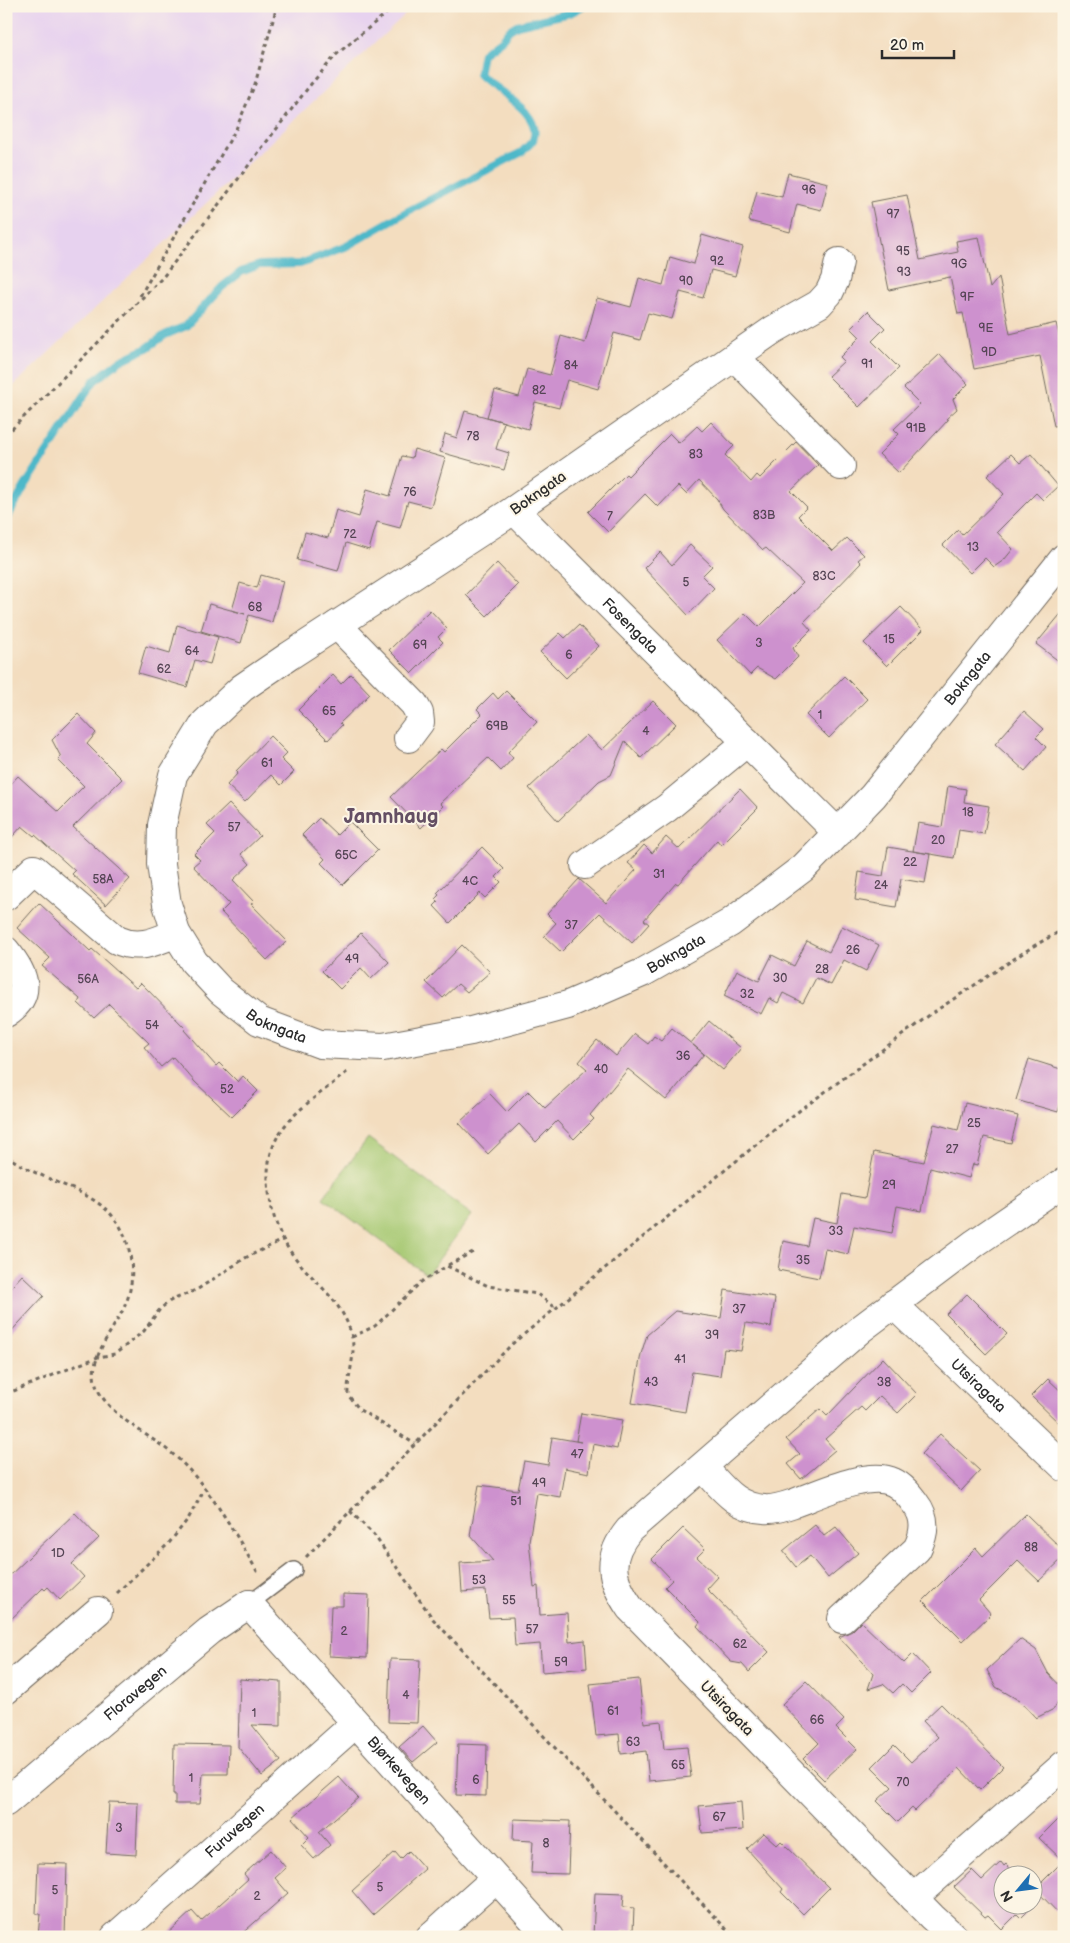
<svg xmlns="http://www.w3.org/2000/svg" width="1070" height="1943" font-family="'Balsamiq Sans',sans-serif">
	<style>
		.built { fill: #e7d2ef }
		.pitch { fill: #a5c871; stroke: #687a4e }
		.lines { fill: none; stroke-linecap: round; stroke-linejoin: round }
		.stream { stroke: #4db8c9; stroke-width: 8 }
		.building { fill: #cd91ce }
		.service-casing { stroke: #71695f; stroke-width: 18 }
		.minor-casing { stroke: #71695f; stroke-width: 30 }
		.tertiary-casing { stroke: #71695f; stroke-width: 30 }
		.path { stroke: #71695f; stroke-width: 3; stroke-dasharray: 4 4; stroke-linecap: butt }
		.service { stroke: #fff; stroke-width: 15 }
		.minor { stroke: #fff; stroke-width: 28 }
		.tertiary { stroke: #fff; stroke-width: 28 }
		.labels { text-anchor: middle; stroke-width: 4; stroke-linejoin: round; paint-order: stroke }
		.number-label { font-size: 12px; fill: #544454 }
		.street-label { font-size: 15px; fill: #2b2b2b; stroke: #fcf5e5 }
		.district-label { font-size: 20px; font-weight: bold; fill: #644f64; stroke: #fcf5e5 }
	</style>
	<rect width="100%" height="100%" fill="#fcf5e5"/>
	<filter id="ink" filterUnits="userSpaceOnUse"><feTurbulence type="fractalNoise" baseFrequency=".02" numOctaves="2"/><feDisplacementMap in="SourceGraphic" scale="10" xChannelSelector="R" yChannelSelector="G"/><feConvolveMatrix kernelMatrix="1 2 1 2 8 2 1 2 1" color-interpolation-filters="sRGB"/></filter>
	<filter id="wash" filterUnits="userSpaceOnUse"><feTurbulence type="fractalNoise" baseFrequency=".0096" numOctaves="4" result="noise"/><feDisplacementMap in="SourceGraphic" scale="20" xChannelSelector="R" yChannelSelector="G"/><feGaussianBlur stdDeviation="1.12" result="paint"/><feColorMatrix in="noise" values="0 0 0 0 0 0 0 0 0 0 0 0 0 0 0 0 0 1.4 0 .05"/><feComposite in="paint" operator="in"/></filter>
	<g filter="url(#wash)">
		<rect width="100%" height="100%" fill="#f3ddbf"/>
		<path class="built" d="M6 6H414L6 393Z"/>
		<path class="pitch" d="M368 1138 472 1215 427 1275 323 1198Z"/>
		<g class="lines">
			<path class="stream" d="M6 520 25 486 94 381 120 361 147 348 165 335 186 326 222 287 241 272 259 265 300 264 345 247 408 211 522 152C525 148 531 144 533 140 544 112 494 91 479 74L483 53 502 39 509 30 517 25 570 13 583 6"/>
		</g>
		<g id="blocks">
			<g class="building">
				<path d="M788 173 828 183 821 210 797 204 790 232 749 221 757 191 782 197Z"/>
				<path d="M907 195 920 260 958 252 956 241 979 237 990 288 999 277 1010 334 1056 323 1061 342 1064 341V425L1054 426 1040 356 974 369 963 313 958 314 950 277 889 290 871 202Z"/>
				<path d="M702 235 743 247 735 276 711 270 703 298 680 292 672 319 648 313 640 340 614 333 598 389 567 380 559 408 535 402 528 429 487 417 495 390 519 397 527 369 550 375 561 336 585 343 597 298 631 307 639 278 663 285 670 257 694 264Z"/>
				<path d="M868 311 885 328 872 341 899 368 859 407 828 376 844 361 840 357 860 337 851 328Z"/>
				<path d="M940 354 968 384 953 399 957 409 946 419 948 420 899 473 879 454 899 434 894 429 920 404 904 388Z"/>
				<path d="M465 411 504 422 496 449 509 453 504 470 440 452 445 434 457 438Z"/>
				<path d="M711 422 734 446 725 455 751 482 757 475 760 478 796 442 818 465 791 491 807 507 798 516 833 551 847 538 864 555 858 560 861 563 804 622 811 630 793 648 798 657 776 679 757 668 750 675 717 640 745 613 759 627 803 583 766 548 763 550 723 509 717 499 699 480 686 494 678 486 658 507 645 494 608 532 588 512 626 474 628 476 670 434 679 443 697 426 702 431Z"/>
				<path d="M414 449 445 458 431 507 408 501 400 528 377 522 369 550 346 543 338 571 297 560 305 532 328 538 336 510 359 517 367 489 390 496 402 456 412 458Z"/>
				<path d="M1011 454 1020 463 1031 454 1058 486 1043 500 1036 493 997 532 1013 549 1004 560 994 567 985 558 970 573 943 545 958 530 962 535 1004 494 987 476Z"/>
				<path d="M690 545 712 566 702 576 714 588 688 615 644 568 660 552 672 565Z"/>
				<path d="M497 563 518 585 487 616 466 595Z"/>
				<path d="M261 575 283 581 272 622 249 615 241 643 201 631 209 604 245 614 232 610 240 583 257 588Z"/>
				<path d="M901 607 923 630 887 666 864 643Z"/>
				<path d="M430 610 447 628 438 637 443 642 412 673 389 650Z"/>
				<path d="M1064 610V665L1036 644Z"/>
				<path d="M177 625 218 637 210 664 195 660 187 687 138 673 146 646 170 653Z"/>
				<path d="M579 625 599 646 566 678 540 652 560 633 565 638Z"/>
				<path d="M351 674 370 694 340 723 342 725 328 740 298 710 333 675 341 684Z"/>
				<path d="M844 676 867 699 829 738 806 715Z"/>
				<path d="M506 691 537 722 508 752 513 758 501 771 488 758 440 803 443 806 421 828 391 797 441 749 444 752 482 714 477 709 493 693 498 699Z"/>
				<path d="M653 701 676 724 641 758 625 741 611 775 599 781 558 821 529 788 586 735 602 750Z"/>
				<path d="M1024 711 1044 729 1036 737 1046 747 1025 771 995 744Z"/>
				<path d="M78 714 96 733 87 744 122 779 73 827 130 879 106 905 72 874 75 871 35 835 34 836 22 826 6 844V789L18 776 58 812 84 786 58 760 61 757 52 740Z"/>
				<path d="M270 736 287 753 281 759 294 772 281 785 271 775 245 802 227 785 238 773 236 771Z"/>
				<path d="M948 786 966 789 964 802 989 806 984 834 959 830 954 858 913 851 918 823 942 827Z"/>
				<path d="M740 789 758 808 721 845 717 840 678 884 676 883 644 920 649 924 632 943 600 913 561 952 544 936 556 923 547 914 579 879 606 903 636 870 628 863 644 845 652 853 666 837 679 849Z"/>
				<path d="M229 804 260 836 241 854 250 864 233 880 254 902 251 904 287 941 267 960 221 912 229 904 193 866 200 860 194 854 215 833 207 825Z"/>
				<path d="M319 818 337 835 350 822 378 850 343 885 321 863 325 859 302 835Z"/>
				<path d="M482 847 504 869 496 877 501 882 485 898 480 893 450 923 434 906 438 902 435 899 439 895 437 893Z"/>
				<path d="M888 847 930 854 925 883 901 879 896 907 855 900 859 872 883 876Z"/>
				<path d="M39 903 90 951 92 949 136 988 141 983 186 1029 184 1030 216 1066 219 1063 238 1082 243 1076 258 1091 232 1117 195 1082 173 1057 161 1067 144 1047 149 1043 109 1004 94 1018 78 1003 80 999 42 966 50 958 17 928Z"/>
				<path d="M842 926 879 945 866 971 844 960 831 985 816 978 803 1003 783 993 778 1003 769 998 761 1014 724 996 737 970 759 981 772 955 794 966 807 941 829 952Z"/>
				<path d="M361 933 389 962 371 979 361 968 340 989 322 971Z"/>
				<path d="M462 945 490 972 467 992 458 984 443 998 426 982Z"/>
				<path d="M709 1021 741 1048 723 1070 691 1043Z"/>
				<path d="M672 1028 704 1054 666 1100 628 1069 590 1115 594 1119 574 1139 557 1121 536 1142 519 1124 488 1154 459 1123 490 1094 507 1112 528 1091 545 1108 587 1069 579 1062 597 1040 616 1056 635 1034 648 1044 654 1036 661 1041Z"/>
				<path d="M1029 1059 1064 1070V1092L1058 1112 1016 1100Z"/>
				<path d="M965 1103 1018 1116 1011 1143 984 1137 977 1165 973 1164 969 1178 930 1168 922 1211 897 1206 892 1233 854 1226 848 1254 825 1249 819 1278 778 1270 783 1241 807 1246 813 1218 837 1223 842 1194 865 1198 874 1152 924 1162 934 1124 958 1130Z"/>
				<path d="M22 1275 44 1296 6 1337V1293Z"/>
				<path d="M725 1290 775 1298 771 1327 746 1323 741 1351 724 1349 720 1376 692 1372 685 1412 632 1403 641 1354 647 1335 675 1311 721 1318Z"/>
				<path d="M967 1294 1007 1334 986 1354 946 1314Z"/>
				<path d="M883 1358 917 1394 898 1413 880 1396 865 1411 861 1407 825 1439 835 1450 801 1479 788 1464 800 1454 786 1439 820 1409 827 1416Z"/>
				<path d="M1048 1379 1064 1394V1428L1031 1396Z"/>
				<path d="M581 1413 622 1420 617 1449 593 1444 589 1473 565 1468 560 1497 537 1493 529 1541 534 1587 538 1586 540 1615 567 1613 569 1642 585 1640 587 1668 542 1672 540 1644 515 1646 513 1617 489 1618 486 1590 462 1592 460 1563 493 1561 470 1535 479 1485 518 1490 524 1461 548 1465 552 1437 581 1442 576 1441Z"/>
				<path d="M940 1434 980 1471 961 1491 921 1454Z"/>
				<path d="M75 1513 99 1538 72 1564 84 1577 60 1600 48 1587 45 1590 43 1588 6 1624V1579Z"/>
				<path d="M1026 1514 1064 1551V1557L1039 1581 1018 1561 979 1600 991 1614 963 1641 923 1601 976 1548 983 1556Z"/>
				<path d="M815 1525 824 1536 836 1527 858 1553 828 1578 810 1556 796 1567 783 1551Z"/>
				<path d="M683 1528 705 1549 697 1557 718 1577 707 1589 769 1652 749 1672 742 1664 731 1662 697 1626 700 1622 665 1587 672 1580 652 1559Z"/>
				<path d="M343 1594 369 1595 367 1658 329 1656 331 1606H343Z"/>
				<path d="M861 1622 904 1663 913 1654 931 1673 911 1693 902 1684 893 1693 883 1684 868 1689 873 1674 839 1637 852 1631Z"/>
				<path d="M1020 1639 1036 1650 1048 1673 1064 1690 1054 1709 1036 1718 1020 1701 996 1687 987 1670Z"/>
				<path d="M390 1659 420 1660 417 1723 388 1722Z"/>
				<path d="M240 1679 281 1682V1726L252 1725 281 1761 262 1776 238 1747Z"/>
				<path d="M639 1679 644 1723 661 1721 664 1749 687 1747 691 1777 649 1781 646 1751 621 1754 619 1734 596 1736 590 1684Z"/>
				<path d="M806 1681 844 1720 836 1728 857 1749 824 1780 803 1759 819 1743 782 1704Z"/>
				<path d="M941 1704 1003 1767 980 1790 959 1768 915 1811 912 1808 898 1822 877 1801 892 1787 872 1767 894 1745 911 1762 938 1737 923 1721Z"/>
				<path d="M423 1726 437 1742 413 1762 399 1747Z"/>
				<path d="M174 1744 229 1745 228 1774H203L200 1804H175V1794H173Z"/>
				<path d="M458 1744 487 1745 486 1796 456 1795Z"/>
				<path d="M339 1777 358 1798 319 1832 330 1845 314 1859 301 1845 309 1837 292 1818Z"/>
				<path d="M109 1802 138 1803 136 1855 106 1853Z"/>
				<path d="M741 1802 743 1830 702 1833 699 1806Z"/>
				<path d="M1064 1813V1919L1035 1889 1063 1861 1039 1838Z"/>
				<path d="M514 1819 570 1821 568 1874 531 1873 533 1841 513 1840Z"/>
				<path d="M764 1833 777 1845 781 1841 829 1888 803 1914 781 1892 783 1889 747 1849Z"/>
				<path d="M271 1850 286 1868 275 1878 288 1893 238 1937H164L192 1911 201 1921 248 1879 244 1874Z"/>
				<path d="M409 1851 425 1869 373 1915 352 1891 395 1852 401 1859Z"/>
				<path d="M1001 1862 1004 1866 1006 1864 1017 1876H1002V1906H1032V1891L1040 1899 1021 1918 1017 1914 1002 1929 988 1915 985 1917 954 1887 972 1870 982 1880Z"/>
				<path d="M38 1863 67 1864 65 1937H38L40 1914H36Z"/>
				<path d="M595 1893 624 1894 623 1907 634 1908 633 1931 623 1930 622 1937H593Z"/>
			</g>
		</g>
	</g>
	<g filter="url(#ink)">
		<use href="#blocks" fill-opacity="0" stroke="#71695f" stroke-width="1"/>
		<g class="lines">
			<g class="service-casing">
				<path id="service" d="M249 1604 294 1570"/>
			</g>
			<g class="minor-casing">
				<g id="minor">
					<path id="s1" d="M839 262 835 280 829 293 819 304 773 330 514 510 289 656 242 688 205 723 173 775 162 825 161 864 167 904 176 933 194 962 221 991 259 1021 320 1044 383 1047 471 1031 568 1005 642 973 730 923 803 868 873 796 1064 558"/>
					<path d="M735 357 841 466"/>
					<path id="s2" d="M514 510 838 833"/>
					<path d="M337 625 414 704 419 713 420 722 408 738"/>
					<path d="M585 865 667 808 747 742"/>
					<path d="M6 896 34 869 117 940C139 950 155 942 176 933"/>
					<path d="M6 951C24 973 34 994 6 1013"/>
					<path id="s3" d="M893 1304 1064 1467"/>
					<path d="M703 1467C722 1487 734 1507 764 1509 774 1510 785 1506 794 1503 819 1494 869 1470 893 1482 902 1486 909 1495 915 1503 927 1518 925 1533 917 1549L842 1619"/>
					<path id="s4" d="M249 1604 549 1937"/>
					<path d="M6 1690 98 1611"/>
					<path d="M913 1898 1064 1765"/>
					<path id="s5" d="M115 1937 355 1724"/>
					<path d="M430 1937 495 1879"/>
					<path d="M954 1937 932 1917 630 1608C610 1579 606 1558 629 1530L862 1328 975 1243 1064 1182"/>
				</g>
			</g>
			<g class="tertiary-casing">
				<g id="tertiary">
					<path id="s6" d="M6 1802 209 1631 249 1604"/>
				</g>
			</g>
			<g class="path">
				<path d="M140 296 236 129 255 84 277 6"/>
				<path d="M6 435 163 277 311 84 337 54 395 6"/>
				<path d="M347 1072C300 1111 258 1129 270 1199 273 1218 281 1240 293 1255 313 1282 345 1302 352 1338 356 1357 347 1376 348 1395L360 1410 415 1444"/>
				<path d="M6 1155C54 1192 123 1187 131 1262 133 1275 131 1291 126 1303 116 1329 83 1361 98 1390 113 1419 151 1435 175 1456 210 1487 235 1533 258 1573"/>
				<path d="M448 1265 473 1252"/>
				<path d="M352 1337 375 1326 421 1282 447 1266 488 1286 537 1294 556 1308"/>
				<path d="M6 1394 98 1357 115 1354 144 1331 160 1309 170 1301 198 1289 247 1257 284 1239"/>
				<path d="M350 1511 374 1535 433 1619 734 1937"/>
				<path d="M306 1557 512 1344 784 1122 931 1014 1032 947 1064 929"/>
				<path d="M117 1593 169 1543 188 1519 204 1490"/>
			</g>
			<use href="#service" class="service"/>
			<use href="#minor" class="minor"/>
			<use href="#tertiary" class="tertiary"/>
		</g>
	</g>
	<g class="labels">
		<g class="number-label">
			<text x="809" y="194">96</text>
			<text x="893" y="218">97</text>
			<text x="903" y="255">95</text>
			<text x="717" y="265">92</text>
			<text x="959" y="268">9G</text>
			<text x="904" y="276">93</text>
			<text x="686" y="285">90</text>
			<text x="967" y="301">9F</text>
			<text x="986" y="332">9E</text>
			<text x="989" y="356">9D</text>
			<text x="867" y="368">91</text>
			<text x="571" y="369">84</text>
			<text x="539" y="394">82</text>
			<text x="916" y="432">91B</text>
			<text x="473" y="440">78</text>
			<text x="696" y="458">83</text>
			<text x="410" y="496">76</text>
			<text x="764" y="519">83B</text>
			<text x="610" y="520">7</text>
			<text x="350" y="538">72</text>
			<text x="973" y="551">13</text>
			<text x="824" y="580">83C</text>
			<text x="686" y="586">5</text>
			<text x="255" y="611">68</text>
			<text x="889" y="643">15</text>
			<text x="759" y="647">3</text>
			<text x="420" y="649">69</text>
			<text x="192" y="655">64</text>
			<text x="569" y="659">6</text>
			<text x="164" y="673">62</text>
			<text x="329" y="715">65</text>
			<text x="820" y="719">1</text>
			<text x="497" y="730">69B</text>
			<text x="646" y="735">4</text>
			<text x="267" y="767">61</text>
			<text x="968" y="816">18</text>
			<text x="234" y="831">57</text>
			<text x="938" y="844">20</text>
			<text x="346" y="859">65C</text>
			<text x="910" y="866">22</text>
			<text x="659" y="878">31</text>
			<text x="103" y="883">58A</text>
			<text x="470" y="885">4C</text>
			<text x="881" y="889">24</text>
			<text x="571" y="929">37</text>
			<text x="853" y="954">26</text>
			<text x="352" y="963">49</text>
			<text x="822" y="973">28</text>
			<text x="780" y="982">30</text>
			<text x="88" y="983">56A</text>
			<text x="747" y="998">32</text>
			<text x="152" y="1029">54</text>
			<text x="683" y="1060">36</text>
			<text x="601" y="1073">40</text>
			<text x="227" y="1093">52</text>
			<text x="974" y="1127">25</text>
			<text x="952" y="1153">27</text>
			<text x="889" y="1189">29</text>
			<text x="836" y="1235">33</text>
			<text x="803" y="1264">35</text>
			<text x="739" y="1313">37</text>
			<text x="712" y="1339">39</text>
			<text x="680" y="1363">41</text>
			<text x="651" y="1386">43</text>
			<text x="884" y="1386">38</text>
			<text x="577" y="1458">47</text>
			<text x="539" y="1487">49</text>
			<text x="516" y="1505">51</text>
			<text x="1031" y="1551">88</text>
			<text x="58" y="1557">1D</text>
			<text x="479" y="1584">53</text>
			<text x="509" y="1604">55</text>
			<text x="532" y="1633">57</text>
			<text x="344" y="1635">2</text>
			<text x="740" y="1648">62</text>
			<text x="561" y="1666">59</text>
			<text x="406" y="1699">4</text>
			<text x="613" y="1715">61</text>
			<text x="254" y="1717">1</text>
			<text x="817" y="1724">66</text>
			<text x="633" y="1746">63</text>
			<text x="678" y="1769">65</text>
			<text x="191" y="1782">1</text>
			<text x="476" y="1784">6</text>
			<text x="903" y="1786">70</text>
			<text x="719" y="1821">67</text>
			<text x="119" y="1832">3</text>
			<text x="546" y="1847">8</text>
			<text x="380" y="1891">5</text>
			<text x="55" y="1894">5</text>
			<text x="257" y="1900">2</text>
		</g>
		<g class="street-label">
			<text transform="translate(538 493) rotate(-35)" y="5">Bokngata</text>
			<text dy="5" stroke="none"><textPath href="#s2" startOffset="164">Fosengata</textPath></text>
			<text dy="5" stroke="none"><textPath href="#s1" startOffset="1979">Bokngata</textPath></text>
			<text dy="5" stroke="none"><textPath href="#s1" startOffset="1574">Bokngata</textPath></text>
			<text dy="5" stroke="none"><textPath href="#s1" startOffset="1154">Bokngata</textPath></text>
			<text dy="5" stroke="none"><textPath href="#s3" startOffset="118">Utsiragata</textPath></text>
			<text dy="5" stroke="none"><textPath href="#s6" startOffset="169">Floravegen</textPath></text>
			<text transform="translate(727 1708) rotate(46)" y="5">Utsiragata</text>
			<text dy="5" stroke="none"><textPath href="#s4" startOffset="224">Bjørkevegen</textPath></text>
			<text dy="5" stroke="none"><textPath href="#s5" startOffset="160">Furuvegen</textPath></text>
		</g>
		<g class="district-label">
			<text x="391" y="823">Jamnhaug</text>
		</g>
	</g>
	<rect width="1070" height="1943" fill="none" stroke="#fcf5e5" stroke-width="25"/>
	<g transform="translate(1018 1890) rotate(241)"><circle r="24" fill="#fcf5e5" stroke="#a8a49b"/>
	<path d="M0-4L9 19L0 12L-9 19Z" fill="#1f6fb2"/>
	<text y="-8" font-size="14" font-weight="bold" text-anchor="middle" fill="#2b2b2b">N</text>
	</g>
	<path d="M882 50v8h72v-8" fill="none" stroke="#2b2b2b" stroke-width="2.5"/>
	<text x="890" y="50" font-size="15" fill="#2b2b2b" stroke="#fcf5e5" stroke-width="4" paint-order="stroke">20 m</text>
</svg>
